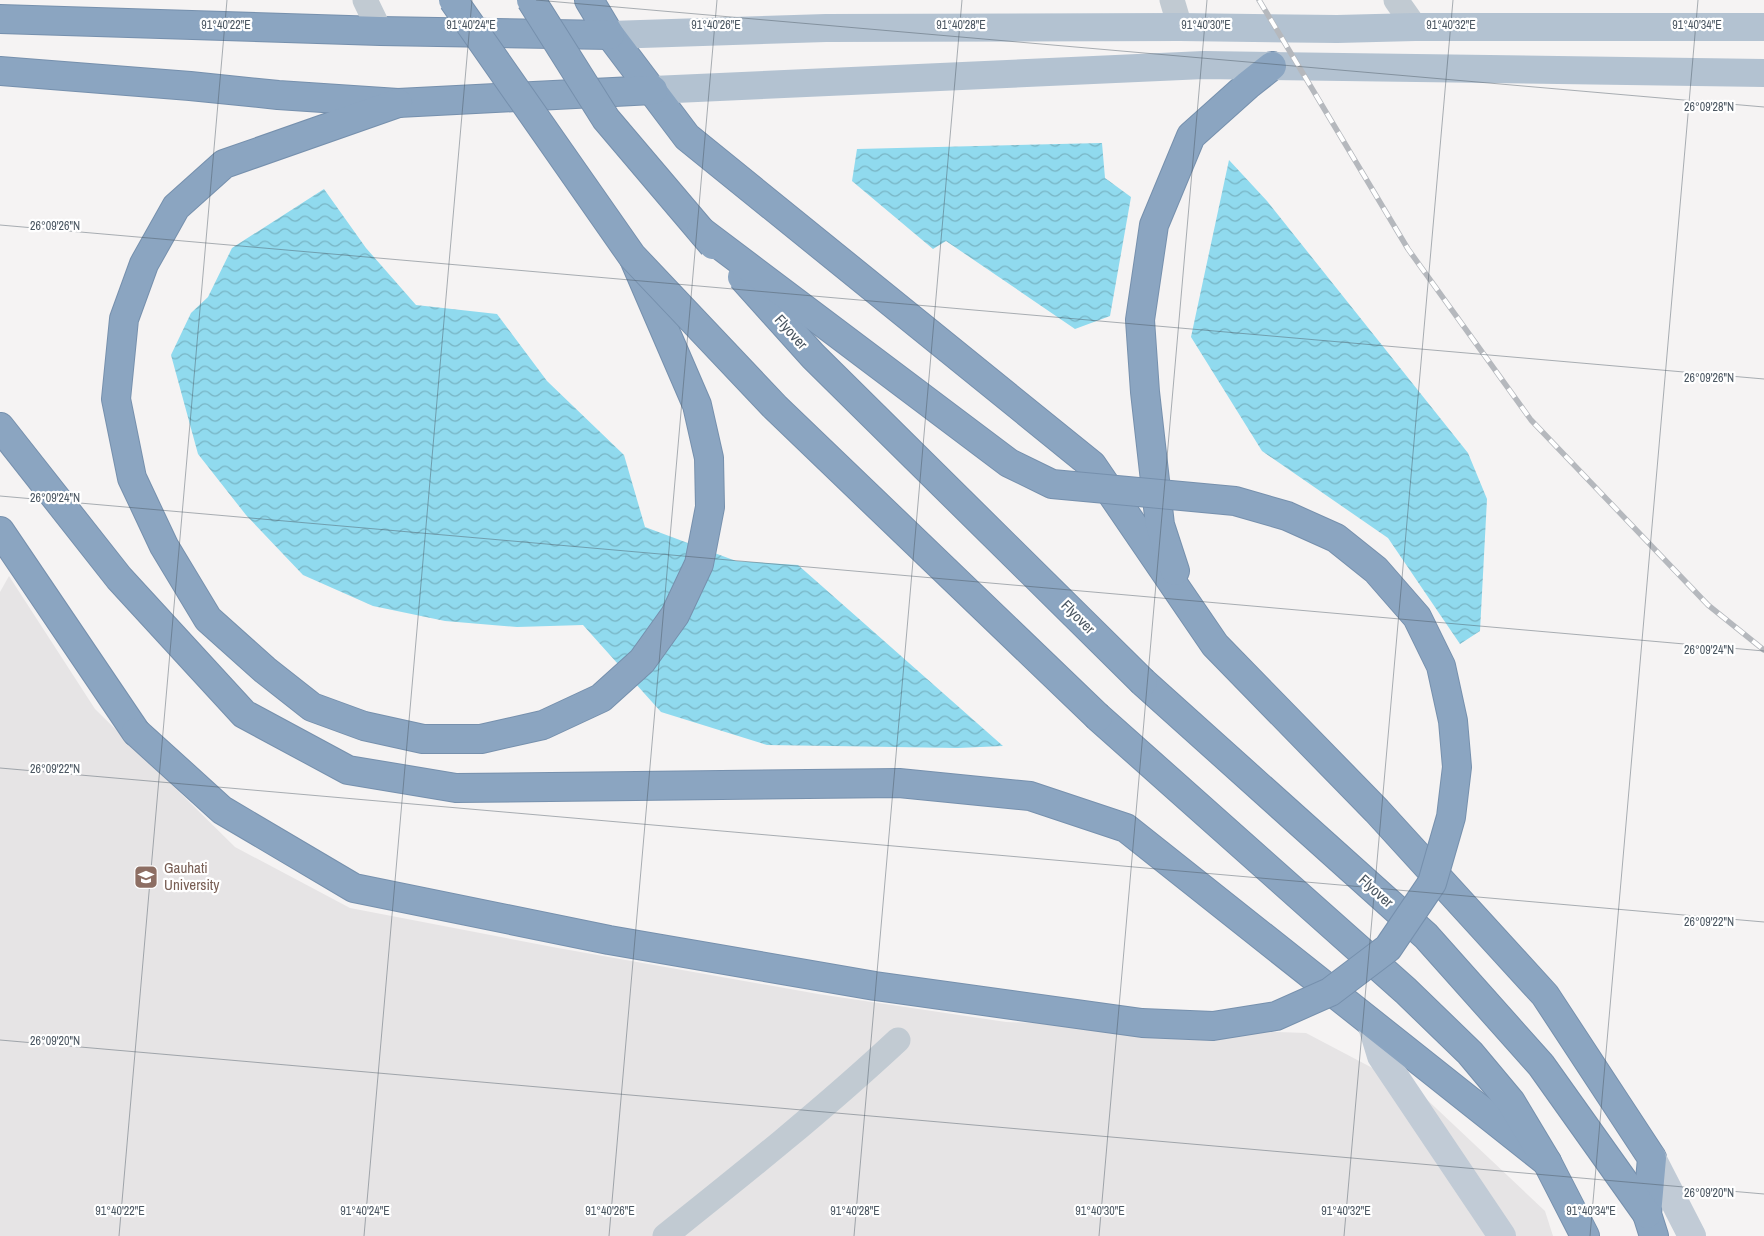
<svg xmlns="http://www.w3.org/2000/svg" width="1764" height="1236" font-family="'Archivo Narrow',sans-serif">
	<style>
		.education { fill: #e6e4e5 }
		.water { fill: url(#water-waves) }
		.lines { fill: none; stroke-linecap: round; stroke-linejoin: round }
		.highway-casing { stroke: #7690ad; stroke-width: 30 }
		.street { stroke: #c1cad2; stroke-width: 25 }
		.secondary { stroke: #c1cbd6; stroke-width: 28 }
		.primary { stroke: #b3c2d1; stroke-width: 28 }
		.highway { stroke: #8ba5c1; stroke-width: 28 }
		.rail-casing { stroke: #b5b8bd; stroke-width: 5.5 }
		.rail { stroke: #fff; stroke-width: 4; stroke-dasharray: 11; stroke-linecap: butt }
		.highway-bridge-casing { stroke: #7690ad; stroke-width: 30; stroke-linecap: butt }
		.highway-bridge { stroke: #8ba5c1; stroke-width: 28 }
		.ticks { fill: none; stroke: #4a5661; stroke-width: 1; stroke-opacity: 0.45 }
		.labels { text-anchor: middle; stroke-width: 4.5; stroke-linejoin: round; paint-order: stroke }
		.street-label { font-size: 15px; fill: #4a5661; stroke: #fff }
		.education-label { font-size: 15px; fill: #785e54; stroke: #fff; text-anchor: start }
		.ticks-label { font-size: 12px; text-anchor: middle; fill: #4a5661; stroke: #fff; stroke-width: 4.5; stroke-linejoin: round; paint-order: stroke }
	</style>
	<defs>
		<pattern id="water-waves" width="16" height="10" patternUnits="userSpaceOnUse" patternTransform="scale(1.25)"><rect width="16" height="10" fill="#90daee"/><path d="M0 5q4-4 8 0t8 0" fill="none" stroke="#78b4c4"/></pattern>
	</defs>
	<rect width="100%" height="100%" fill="#f5f3f3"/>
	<path class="education" d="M9 576 95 709 235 847 350 908 558 948 818 994 1006 1022 1306 1033 1420 1093 1545 1211 1553 1236H0V592Z"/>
	<g class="water">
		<path d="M1102 143 1105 178 1131 197 1110 316 1075 329 946 241 933 249 852 181 857 149Z"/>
		<path d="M1229 160 1267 201 1468 453 1487 499 1480 631 1460 644 1388 538 1262 451 1191 337Z"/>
		<path d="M324 189 366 248 416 305 497 314 547 381 624 455 645 527 736 561 798 565 1003 746 958 748 767 745 661 712 583 625 517 627 445 621 373 606 303 575 246 515 198 454 171 355 191 313 208 297 232 248Z"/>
	</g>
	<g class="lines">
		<g class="highway-casing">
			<g id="highway">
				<path d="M589 0 610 35 687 137 1092 465 1215 645 1377 811 1545 995 1652 1158 1647 1214 1654 1236"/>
				<path d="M0 19 380 31 610 35"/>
				<path d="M0 71 190 86 278 95 398 103 653 90"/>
				<path d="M398 103 224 164 176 207 144 264 124 319 116 399 132 478 164 546 208 619 265 670 312 707 364 726 423 739H481L543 725 601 698 642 661 675 615 699 564 710 507 709 458 697 405 634 259"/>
				<path d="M0 427 119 578 244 714 348 770 456 788 899 783 1030 796 1126 828 1547 1162"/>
				<path d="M0 531 136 732"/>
				<path d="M1175 571 1160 525 1145 392 1140 320 1154 225 1191 136 1248 85 1272 66"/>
				<path d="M1143 682 1426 936 1541 1065 1647 1214"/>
				<path d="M1098 717 1406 991 1470 1053 1511 1102 1547 1162 1585 1236"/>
			</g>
		</g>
		<g class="street">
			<path d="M365 0 380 31"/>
			<path d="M1172 0 1180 27"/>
			<path d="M1396 0 1415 27"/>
			<path d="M665 1236C744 1173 824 1109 898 1040"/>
		</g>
		<g class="secondary">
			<path d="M1371 1023 1381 1056 1502 1236"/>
			<path d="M1652 1158 1692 1236"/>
		</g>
		<g class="primary">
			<path d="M610 35 826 28 1180 27 1337 29 1415 27H1764"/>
			<path d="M653 90 1204 65 1764 73"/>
		</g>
		<use href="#highway" class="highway"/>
		<g class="rail-casing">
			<path id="rail" d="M1259 0 1408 249 1531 420 1708 605 1764 650"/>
		</g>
		<use href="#rail" class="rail"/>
		<g class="highway-bridge-casing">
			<g id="highway-bridge">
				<path d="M453 0 632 256 775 407 1098 717"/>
				<path d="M531 0 606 119 713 245"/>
				<path d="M742 277 813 356 1143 682"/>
				<path d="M136 732 222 810 354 888 609 940 875 986 1142 1023 1213 1026 1276 1016 1330 992 1388 948 1432 883 1451 817 1457 767 1453 721 1441 666 1417 617 1376 570 1336 538 1287 516 1235 501 1052 484 1009 463 701 231"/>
			</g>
		</g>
		<use href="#highway-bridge" class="highway-bridge"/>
	</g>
	<path class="ticks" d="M536 0 1764 107M0 225 1764 379M0 496 1764 651M0 768 1764 922M0 1040 1764 1194M119 1236 227 0M364 1236 472 0M609 1236 717 0M854 1236 962 0M1099 1236 1207 0M1344 1236 1453 0M1590 1236 1698 0"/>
	<defs>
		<g id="university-square" transform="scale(1.25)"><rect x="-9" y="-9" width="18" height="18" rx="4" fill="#8d6e63" stroke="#fff"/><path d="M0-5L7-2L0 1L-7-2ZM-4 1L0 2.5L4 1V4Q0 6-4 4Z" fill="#fff"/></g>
	</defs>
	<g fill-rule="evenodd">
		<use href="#university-square" x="146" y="877"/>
	</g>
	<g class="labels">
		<g class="street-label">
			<text transform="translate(791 332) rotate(48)" y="5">Flyover</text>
			<text transform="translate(1078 617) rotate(45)" y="5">Flyover</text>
			<text transform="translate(1376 891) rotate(42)" y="5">Flyover</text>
		</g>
		<g class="education-label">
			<text x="164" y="873">Gauhati<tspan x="164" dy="17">University</tspan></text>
		</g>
	</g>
	<g class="ticks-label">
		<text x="226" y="29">91°40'22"E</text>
		<text x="471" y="29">91°40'24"E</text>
		<text x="716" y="29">91°40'26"E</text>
		<text x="961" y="29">91°40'28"E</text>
		<text x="1206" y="29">91°40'30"E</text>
		<text x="1451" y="29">91°40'32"E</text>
		<text x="1697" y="29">91°40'34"E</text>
		<text x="1709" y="111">26°09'28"N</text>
		<text x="55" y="230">26°09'26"N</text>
		<text x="1709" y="382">26°09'26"N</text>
		<text x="55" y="502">26°09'24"N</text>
		<text x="1709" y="654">26°09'24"N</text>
		<text x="55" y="773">26°09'22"N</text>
		<text x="1709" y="926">26°09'22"N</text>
		<text x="55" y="1045">26°09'20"N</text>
		<text x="1709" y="1197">26°09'20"N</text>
		<text x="120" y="1215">91°40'22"E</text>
		<text x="365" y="1215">91°40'24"E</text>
		<text x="610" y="1215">91°40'26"E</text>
		<text x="855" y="1215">91°40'28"E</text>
		<text x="1100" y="1215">91°40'30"E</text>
		<text x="1346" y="1215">91°40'32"E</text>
		<text x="1591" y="1215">91°40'34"E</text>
	</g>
</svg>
